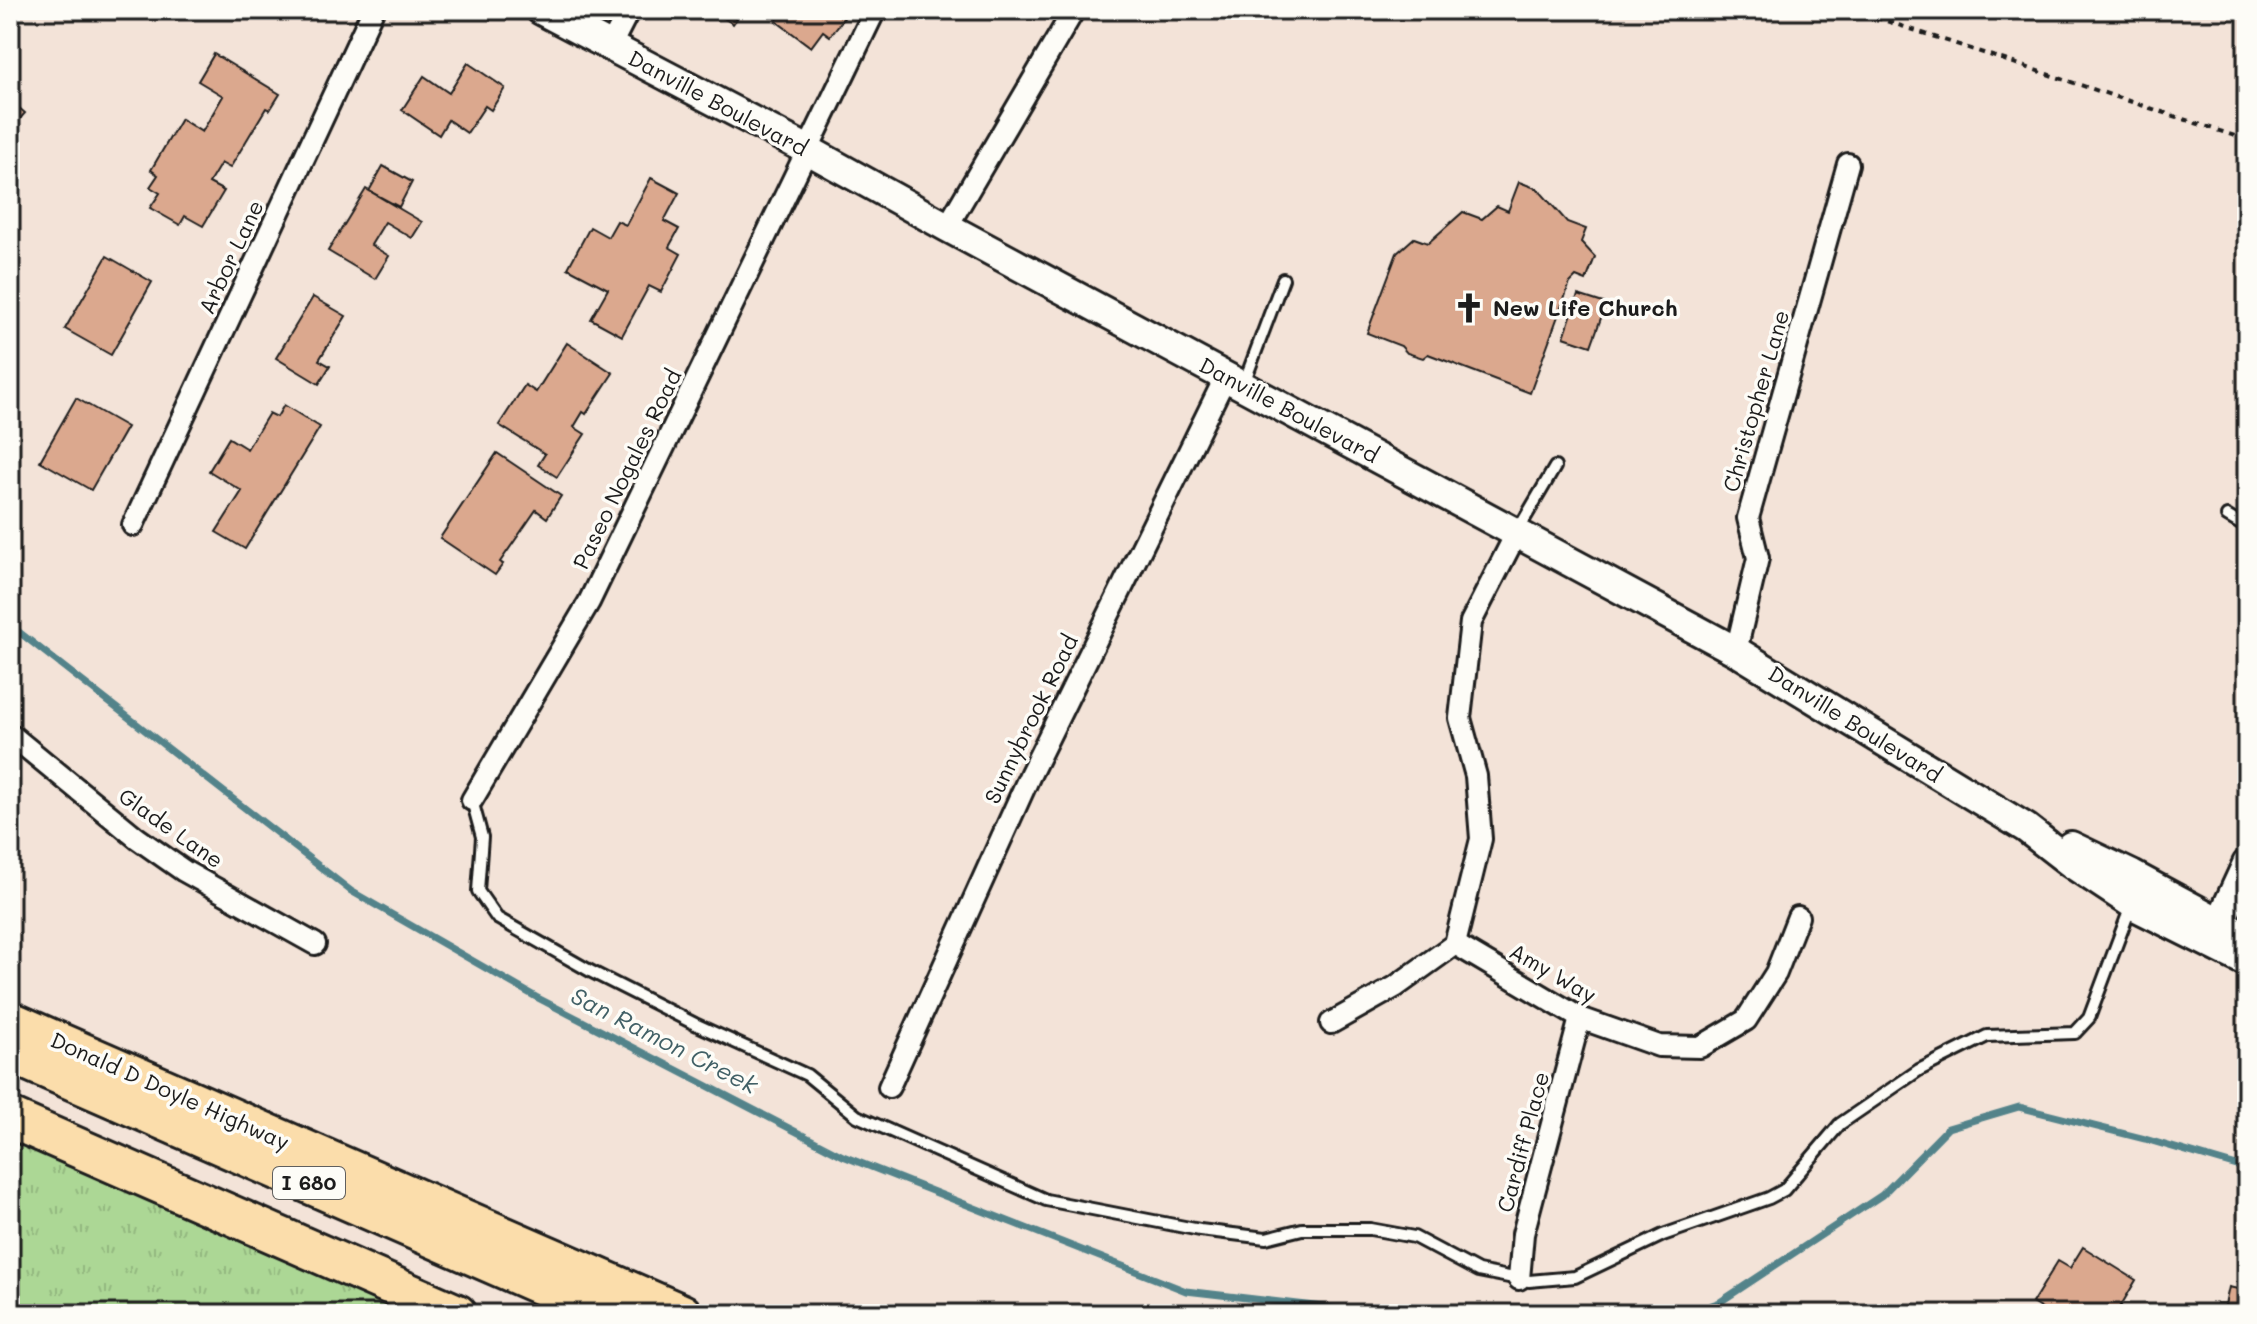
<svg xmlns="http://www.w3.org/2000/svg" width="2257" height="1324" font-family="Mali,sans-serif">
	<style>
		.grass { fill: url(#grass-tufts); stroke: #647a58; stroke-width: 2 }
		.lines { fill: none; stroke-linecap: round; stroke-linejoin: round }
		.stream { stroke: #53838a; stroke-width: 7 }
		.building { fill: #dba88e; stroke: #1c1c1c; stroke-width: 2 }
		.lane-casing { stroke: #1c1c1c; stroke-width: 16 }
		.street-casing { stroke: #1c1c1c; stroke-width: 26 }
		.secondary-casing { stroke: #1c1c1c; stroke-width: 34 }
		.highway-casing { stroke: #1c1c1c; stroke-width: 44 }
		.path { stroke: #1c1c1c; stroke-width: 4; stroke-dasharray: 6 6; stroke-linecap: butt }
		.lane { stroke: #fdfcf7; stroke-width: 10 }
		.street { stroke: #fdfcf7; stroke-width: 20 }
		.secondary { stroke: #fdfcf7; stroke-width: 28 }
		.highway { stroke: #fbddab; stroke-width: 38 }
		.labels { text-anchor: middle; stroke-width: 7; stroke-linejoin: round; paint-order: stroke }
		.shield { fill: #fdfcf7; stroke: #605f5e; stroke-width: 2 }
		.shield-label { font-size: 20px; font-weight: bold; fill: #1c1c1c }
		.street-label { font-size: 22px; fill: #1c1c1c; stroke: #fdfcf7 }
		.poi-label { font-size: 22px; font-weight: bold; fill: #1c1c1c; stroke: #fdfcf7; text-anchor: start }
		.water-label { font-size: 24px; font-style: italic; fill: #416066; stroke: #fdfcf7 }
	</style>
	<defs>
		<pattern id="grass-tufts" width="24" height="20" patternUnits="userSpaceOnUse" patternTransform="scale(2)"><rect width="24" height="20" fill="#acd795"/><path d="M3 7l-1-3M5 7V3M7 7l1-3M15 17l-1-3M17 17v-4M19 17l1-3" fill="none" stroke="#93b880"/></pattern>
	</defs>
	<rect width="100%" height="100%" fill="#f3e3d8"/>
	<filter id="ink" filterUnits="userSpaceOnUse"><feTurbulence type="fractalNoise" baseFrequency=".0125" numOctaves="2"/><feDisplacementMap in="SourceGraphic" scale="16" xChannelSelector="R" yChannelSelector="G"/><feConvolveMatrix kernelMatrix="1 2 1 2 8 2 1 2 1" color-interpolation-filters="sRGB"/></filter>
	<g filter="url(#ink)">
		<path class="grass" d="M10 1118 457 1314H10Z"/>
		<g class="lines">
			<g class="stream">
				<path d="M10 625 351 891 536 997 843 1156 1186 1291 1383 1314"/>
				<path d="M1688 1314 1720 1302 1882 1195 1948 1128 2019 1107 2145 1139 2247 1169"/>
			</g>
		</g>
		<g class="building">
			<path d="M711 10H743L733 24Z"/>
			<path d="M784 10H847L849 11 830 36 823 31 811 47 776 21Z"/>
			<path d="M214 54 280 94 270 110 266 108 230 168 221 163 209 183 224 191 203 226 185 216 180 225 150 208 160 193 150 187 158 175 151 170 181 119 202 132 223 96 198 81Z"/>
			<path d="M468 63 505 88 491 110 485 106 467 133 448 120 439 135 402 110 424 76 449 93Z"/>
			<path d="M10 100 25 113 10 130Z"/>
			<path d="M383 166 412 182 399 207 369 191Z"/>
			<path d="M651 178 679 193 664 221 679 229 669 247 681 254 661 292 649 286 622 336 591 319 608 289 568 268 590 227 608 237 617 221 626 225Z"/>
			<path d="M1519 182 1538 189 1567 222 1586 229 1581 242 1595 257 1586 281 1576 277 1570 283 1530 393 1428 354 1423 358 1407 353 1401 346 1367 333 1397 253 1414 238 1428 243 1463 212 1482 219 1497 206 1508 211Z"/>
			<path d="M366 189 422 222 412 238 385 222 371 245 389 256 375 279 328 251Z"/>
			<path d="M107 256 152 282 111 355 65 329Z"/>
			<path d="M1578 295 1606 304 1591 346 1564 337Z"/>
			<path d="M313 297 346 316 319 360 330 366 319 384 276 358Z"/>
			<path d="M567 343 613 373 586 414 583 412 574 427 585 434 557 477 538 465 545 454 499 425 525 385 536 392Z"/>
			<path d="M76 398 127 427 91 490 40 461Z"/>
			<path d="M284 405 320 427 245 549 216 532 242 491 209 471 229 438 247 449 269 413 277 417Z"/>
			<path d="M497 453 561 496 547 518 536 510 500 562 503 564 495 575 440 538Z"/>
			<path d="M2083 1247 2136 1280 2116 1314 2106 1309 2103 1314H2050L2032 1303 2058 1261 2070 1268Z"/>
			<path d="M2229 1287 2247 1291V1314H2223Z"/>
		</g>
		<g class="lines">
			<g class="lane-casing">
				<g id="lane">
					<path d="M1244 383 1283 279"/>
					<path d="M2227 516 2247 528"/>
					<path d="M1518 530 1555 467"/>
					<path d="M472 800 482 837 478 891 497 918 592 972 695 1024 807 1075 857 1116 1046 1200 1200 1230 1266 1238 1302 1229H1370L1414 1237 1478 1271 1529 1281 1575 1277 1663 1235 1769 1198 1784 1190 1840 1124 1919 1070 1987 1036 2075 1033 2089 1018 2131 906"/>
				</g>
			</g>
			<g class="street-casing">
				<g id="street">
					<path d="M610 47 629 10"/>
					<path d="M947 227 1074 10"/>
					<path d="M133 525 373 10"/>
					<path d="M1736 651 1758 558 1748 518 1848 164"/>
					<path d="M10 734 137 838 184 871 315 944"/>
					<path d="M472 800 589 602 875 10"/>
					<path d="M1455 944 1580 1018 1659 1046 1700 1047 1746 1020 1776 973 1798 917"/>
					<path d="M1331 1023 1395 987 1455 944 1481 839 1476 776 1460 718 1471 622 1517 532"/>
					<path d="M889 1087 1030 775 1226 376"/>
					<path d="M1519 1279 1523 1234 1580 1018"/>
				</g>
			</g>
			<g class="secondary-casing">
				<g id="secondary">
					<path d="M541 10 808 150 947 227 1736 651 2026 828 2071 863 2139 908 2247 962"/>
					<path d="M2071 846 2132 875 2247 937"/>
					<path d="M2212 940 2247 864"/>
				</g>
			</g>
			<g class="highway-casing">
				<g id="highway">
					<path d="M10 1021 682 1314"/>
					<path d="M10 1053 607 1314"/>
					<path d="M10 1118 457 1314"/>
				</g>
			</g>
			<path class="path" d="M1853 10 2247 140"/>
			<use href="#lane" class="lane"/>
			<use href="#street" class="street"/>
			<use href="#secondary" class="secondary"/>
			<use href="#highway" class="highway"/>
		</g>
	</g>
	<defs>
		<g id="church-bare" transform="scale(2.4)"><path d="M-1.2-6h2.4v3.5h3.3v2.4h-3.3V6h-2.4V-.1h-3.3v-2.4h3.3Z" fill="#1c1c1c" stroke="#fdfcf7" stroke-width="2.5" paint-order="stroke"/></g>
	</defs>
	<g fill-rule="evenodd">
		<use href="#church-bare" x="1469" y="308"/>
	</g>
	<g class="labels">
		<rect class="shield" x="273" y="1167" width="72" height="32" rx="6"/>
		<g class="shield-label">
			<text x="309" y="1190">I 680</text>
		</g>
		<g class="street-label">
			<text transform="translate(718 103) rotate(28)" y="8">Danville Boulevard</text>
			<text transform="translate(231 257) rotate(-65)" y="8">Arbor Lane</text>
			<text transform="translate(1756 401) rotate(-74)" y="8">Christopher Lane</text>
			<text transform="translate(1289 410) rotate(28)" y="8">Danville Boulevard</text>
			<text transform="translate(627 469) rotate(-64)" y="8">Paseo Nogales Road</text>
			<text transform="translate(1031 719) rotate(-64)" y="8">Sunnybrook Road</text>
			<text transform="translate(1855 724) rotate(32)" y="8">Danville Boulevard</text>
			<text transform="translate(171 828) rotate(35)" y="8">Glade Lane</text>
			<text transform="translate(1553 973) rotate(30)" y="8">Amy Way</text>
			<text transform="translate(170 1091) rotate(24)" y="8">Donald D Doyle Highway</text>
			<text transform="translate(1523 1142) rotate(-75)" y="8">Cardiff Place</text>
		</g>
		<g class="poi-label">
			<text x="1493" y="316">New Life Church</text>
		</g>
		<g class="water-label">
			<text transform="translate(664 1041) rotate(27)" y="8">San Ramon Creek</text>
		</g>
	</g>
	<rect width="2257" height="1324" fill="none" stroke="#fdfcf7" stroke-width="40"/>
	<rect x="20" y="20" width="2217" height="1284" fill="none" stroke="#1c1c1c" stroke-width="3" filter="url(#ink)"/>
</svg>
